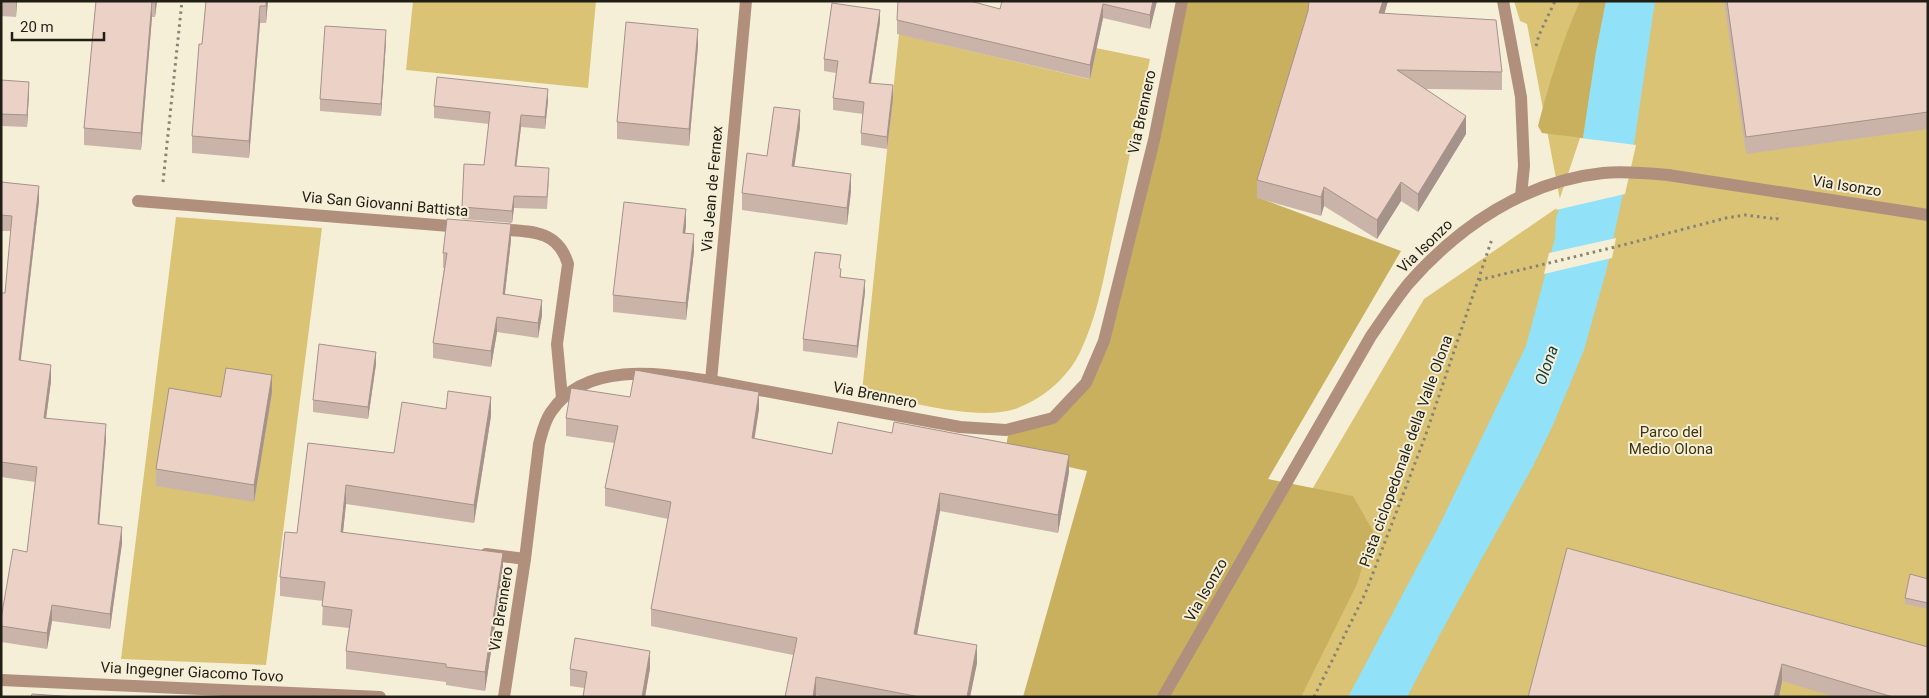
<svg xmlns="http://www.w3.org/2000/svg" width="1929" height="698" font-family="Roboto,sans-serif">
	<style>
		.green { fill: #dac374 }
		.forest { fill: #c8b05f }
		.water { fill: #91e1f8 }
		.pier { fill: #f6efd7 }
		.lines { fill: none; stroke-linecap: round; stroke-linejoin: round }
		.path { stroke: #888474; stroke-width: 3; stroke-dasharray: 2.5 4; stroke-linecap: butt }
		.minor { stroke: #b0907d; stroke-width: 12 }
		.wall { fill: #cab4aa }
		.shaded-wall { fill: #a4928b }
		.building { fill: #ebd1c6; stroke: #a4928b }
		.labels { text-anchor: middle; stroke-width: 4; stroke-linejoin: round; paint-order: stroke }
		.street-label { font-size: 15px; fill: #201e15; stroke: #f6efd7 }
		.park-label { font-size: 15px; fill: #3d330f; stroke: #f6efd7 }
		.water-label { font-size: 16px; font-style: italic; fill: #093c48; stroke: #f6efd7 }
	</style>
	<rect width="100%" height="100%" fill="#f6efd7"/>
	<g class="green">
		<path d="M413 1H596L588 88 406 70Z"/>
		<path d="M1514 1H1928V697H1190L1424 299 1561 205 1527 24 1520 21Z"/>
		<path d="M899 34 1089 79 1096 48 1150 59C1138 116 1126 173 1114 229 1105 270 1099 312 1081 350 1069 377 1043 399 1015 409 976 422 903 400 862 392Z"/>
		<path d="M176 217 322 228 266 665 121 659Z"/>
	</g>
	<g class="forest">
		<path d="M1182 1H1311L1306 32 1257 197 1401 251 1268 479 1353 496 1373 531 1357 584 1301 697H1023L1087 471 1005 453 1009 429 1054 418 1087 383 1107 341Z"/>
		<path d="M1580 1H1606L1596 52 1583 138 1542 133 1538 126C1549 83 1562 42 1580 1Z"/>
	</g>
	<path class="water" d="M1606 1H1655L1635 138 1607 268 1584 350 1553 425 1533 466 1445 625 1407 697H1348L1439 526 1526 346 1555 238 1556 218 1583 138 1596 52Z"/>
	<g class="pier">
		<path d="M1580 138 1636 145 1625 194 1556 210Z"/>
		<path d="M1616 238 1612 258 1544 274 1549 253Z"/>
	</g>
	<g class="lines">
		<g class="path">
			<path d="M1536 46 1539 35 1555 1"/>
			<path d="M163 182 182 1"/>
			<path d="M1479 280 1623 245 1726 218 1745 215 1777 219V213"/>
			<path d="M1314 697 1365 594 1425 437 1492 239"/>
		</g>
		<g class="minor">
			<path d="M1503 1 1521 97 1524 166 1521 196"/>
			<path d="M138 201 462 227"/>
			<path d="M494 229C526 232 557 227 568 264L557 344 562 398"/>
			<path d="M711 381 746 1"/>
			<path d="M486 554 525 559"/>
			<path d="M1 680 380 697"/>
			<path d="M504 697 525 559 539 444C542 433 544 422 551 412 585 361 659 373 711 381L960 427 1006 430 1053 418 1086 383 1104 341 1154 140 1182 1"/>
			<path d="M1163 697 1371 336C1383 319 1395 300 1409 283 1459 226 1526 181 1603 173 1624 171 1646 173 1668 175L1928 215"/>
		</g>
	</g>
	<g class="wall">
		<path d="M1 1H17L16 17 1 16Z"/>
		<path d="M96 1H157L155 17H152L141 150 84 145V128Z"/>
		<path d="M206 1H268L266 23H260L249 158 192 153V136L202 44Z"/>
		<path d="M1157 1 1150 29 1103 18 1090 79 897 34V20L1000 9Z"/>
		<path d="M1309 1H1388L1384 14 1502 72V90L1426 89 1466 134 1418 212 1401 201 1377 239 1324 206 1321 216 1257 198V180L1308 11Z"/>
		<path d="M1724 1H1928V129L1746 154Z"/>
		<path d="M880 22 871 83 893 98 887 149 861 145V133L863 114 833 110V98L836 73 824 71V59Z"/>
		<path d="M386 42 381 116 320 111V99Z"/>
		<path d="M698 46 689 146 617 139V122Z"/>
		<path d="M1 80 29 94 27 127 1 126Z"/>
		<path d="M548 101 545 129 521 127 516 166 549 180 547 209 514 208 512 223 462 219V207L484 165 489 124 434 118V106Z"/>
		<path d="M800 127 794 166 851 191 847 225 742 210V193L767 156Z"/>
		<path d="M1 182 39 201 20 361 51 381 46 418 106 439 99 524 122 543 110 629 52 621 47 649 1 642V619L27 552 35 482 1 477V293H5L11 231H1Z"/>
		<path d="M686 226 685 233 694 251 686 320 613 312V295Z"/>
		<path d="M511 240 505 295 542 315 538 338 497 332 491 367 433 358V343L444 268H443V253Z"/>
		<path d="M840 268 841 277 865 292 857 358 803 351V339Z"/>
		<path d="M376 364 368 419 313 412V400Z"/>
		<path d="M272 392 254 502 156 486V469L221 397Z"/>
		<path d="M630 397 759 409 754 438 832 454 1069 472 1058 533 940 511 917 634 977 663 970 697H826L816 695V697H785L793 655 651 626V609L668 519 605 506V488L614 443 566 436V418Z"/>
		<path d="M491 416 474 523 346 504 343 532 503 572 485 691 446 685V682L346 669V651L349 628 322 625 323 601 280 596V577L297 533 308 443 394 453Z"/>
		<path d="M1567 548 1928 697H1835L1782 681 1779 697H1528Z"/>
		<path d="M1928 579V609L1905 604V598Z"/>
		<path d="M650 668 645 697H583L584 688 570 686V669Z"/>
	</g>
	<g class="shaded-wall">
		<path d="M16 1H17L16 17Z"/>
		<path d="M152 1V17L141 150V133Z"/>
		<path d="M155 1H157L155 17Z"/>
		<path d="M266 1H268L266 23Z"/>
		<path d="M1153 1H1157L1150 29V15Z"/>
		<path d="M1383 1H1388L1379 32V13Z"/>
		<path d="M1103 4V18L1090 79V65Z"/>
		<path d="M260 6V23L249 158V141Z"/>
		<path d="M880 10V22L869 95V83Z"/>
		<path d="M698 29V46L689 146V129Z"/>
		<path d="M386 30V42L381 116V104Z"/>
		<path d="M29 82V94L27 127V115Z"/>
		<path d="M893 85V98L887 149V137Z"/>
		<path d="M548 89V101L545 129V117Z"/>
		<path d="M800 110V127L792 183V166Z"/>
		<path d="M521 115V127L515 178V166Z"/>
		<path d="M1466 116V134L1418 212V194Z"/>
		<path d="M851 174V191L847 225V208Z"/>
		<path d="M1401 182V201L1377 239V220Z"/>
		<path d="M39 186V201L19 376V360Z"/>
		<path d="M1324 187V206L1321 216V197Z"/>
		<path d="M514 196V208L512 223V211Z"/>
		<path d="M686 209V226L683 250V233Z"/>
		<path d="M511 224V240L503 309V294Z"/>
		<path d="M694 234V251L686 320V303Z"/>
		<path d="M865 280V292L857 358V346Z"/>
		<path d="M542 300V315L538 338V323Z"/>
		<path d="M497 317V332L491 367V351Z"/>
		<path d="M376 352V364L368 419V407Z"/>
		<path d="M51 365V381L44 434V418Z"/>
		<path d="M272 375V392L254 502V485Z"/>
		<path d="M759 392V409L752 455V438Z"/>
		<path d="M491 397V416L474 523V505Z"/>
		<path d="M106 424V439L98 540V524Z"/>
		<path d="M1069 455V472L1058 533V515Z"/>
		<path d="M346 485V504L341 551V532Z"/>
		<path d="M940 493V511L914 651V634Z"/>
		<path d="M122 527V543L110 629V614Z"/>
		<path d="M503 553V572L485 691V672Z"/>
		<path d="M52 605V621L47 649V633Z"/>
		<path d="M977 645V663L970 697H967Z"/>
		<path d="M650 651V668L645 697H642Z"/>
		<path d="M1782 664V681L1779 697H1774Z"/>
		<path d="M816 677V697H813Z"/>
	</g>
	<g class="building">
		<path d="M96 1H152L141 133 84 128Z"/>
		<path d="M206 1H266V6H260L249 141 192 136 199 44H202Z"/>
		<path d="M898 1H970L1000 9 1002 1H1153L1150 15 1103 4 1090 65 897 20Z"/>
		<path d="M1309 1H1383L1379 13 1496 20 1502 72 1397 70 1466 116 1418 194 1401 182 1377 220 1324 187 1321 197 1257 180 1308 11Z"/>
		<path d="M1727 1H1928V112L1746 137Z"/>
		<path d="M832 3 880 10 869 83 893 85 887 137 861 133 864 102 833 98 838 61 824 59Z"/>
		<path d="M626 22 698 29 689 129 617 122Z"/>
		<path d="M325 26 386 30 381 104 320 99Z"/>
		<path d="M437 77 548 89 545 117 521 115 515 166 549 168 547 197 514 196 512 211 462 207 464 164 484 165 490 112 434 106Z"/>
		<path d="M1 80 29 82 27 115 1 114Z"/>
		<path d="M774 107 800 110 792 166 851 174 847 208 742 193 747 153 767 156Z"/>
		<path d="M1 182 39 186 19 360 51 365 44 418 106 424 98 524 122 527 110 614 52 605 47 633 1 626V619L13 549 27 552 37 467 1 462V293H5L12 216 1 215Z"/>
		<path d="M624 202 686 209 683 233 694 234 686 303 613 295Z"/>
		<path d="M447 219 511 224 503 294 542 300 538 323 497 317 491 351 433 343 447 253H443Z"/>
		<path d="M815 252 841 255 839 268 841 269 840 277 865 280 857 346 803 339Z"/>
		<path d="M319 344 376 352 368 407 313 400Z"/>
		<path d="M226 368 272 375 254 485 156 469 169 388 221 397Z"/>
		<path d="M635 370 759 392 752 438 832 454 838 422 892 433 894 422 1069 455 1058 515 940 493 914 634 977 645 967 697H920L816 677 813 697H785L797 638 651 609 671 502 605 488 618 426 566 418 571 388 630 397Z"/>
		<path d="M448 391 491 397 474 505 346 485 341 532 503 553 485 672 446 667V664L346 651 352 610 322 606 325 582 280 577 285 532 297 533 308 443 394 453 402 402 446 409Z"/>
		<path d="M1567 548 1928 647V697H1893L1782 664 1774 697H1528Z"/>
		<path d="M1910 574 1928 579V603L1905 598Z"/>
		<path d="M575 638 650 651 642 697H583L587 672 570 669Z"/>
		<path d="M32 694 77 697H31Z"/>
	</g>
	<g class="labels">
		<g class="street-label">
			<text transform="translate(1142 112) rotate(-78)" y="5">Via Brennero</text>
			<text transform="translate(1847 186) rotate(9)" y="5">Via Isonzo</text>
			<text transform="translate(712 189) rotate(-85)" y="5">Via Jean de Fernex</text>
			<text transform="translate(385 204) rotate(5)" y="5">Via San Giovanni Battista</text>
			<text transform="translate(1425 246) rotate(-44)" y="5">Via Isonzo</text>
			<text transform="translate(875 395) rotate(11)" y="5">Via Brennero</text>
			<text transform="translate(1406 451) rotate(-70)" y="5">Pista ciclopedonale della Valle Olona</text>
			<text transform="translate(1206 590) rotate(-60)" y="5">Via Isonzo</text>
			<text transform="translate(501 609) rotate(-81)" y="5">Via Brennero</text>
			<text transform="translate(192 672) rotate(3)" y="5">Via Ingegner Giacomo Tovo</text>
		</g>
		<g class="park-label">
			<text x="1671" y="437">Parco del<tspan x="1671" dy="17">Medio Olona</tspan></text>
		</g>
		<g class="water-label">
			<text transform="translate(1546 365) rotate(-71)" y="6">Olona</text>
		</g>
	</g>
	<rect width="1929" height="698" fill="none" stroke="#201e15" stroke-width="5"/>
	<path d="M12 32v8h92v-8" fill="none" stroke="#201e15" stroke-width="2.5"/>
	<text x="20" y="32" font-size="15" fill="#201e15" stroke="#f6efd7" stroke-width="4" paint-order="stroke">20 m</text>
</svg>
